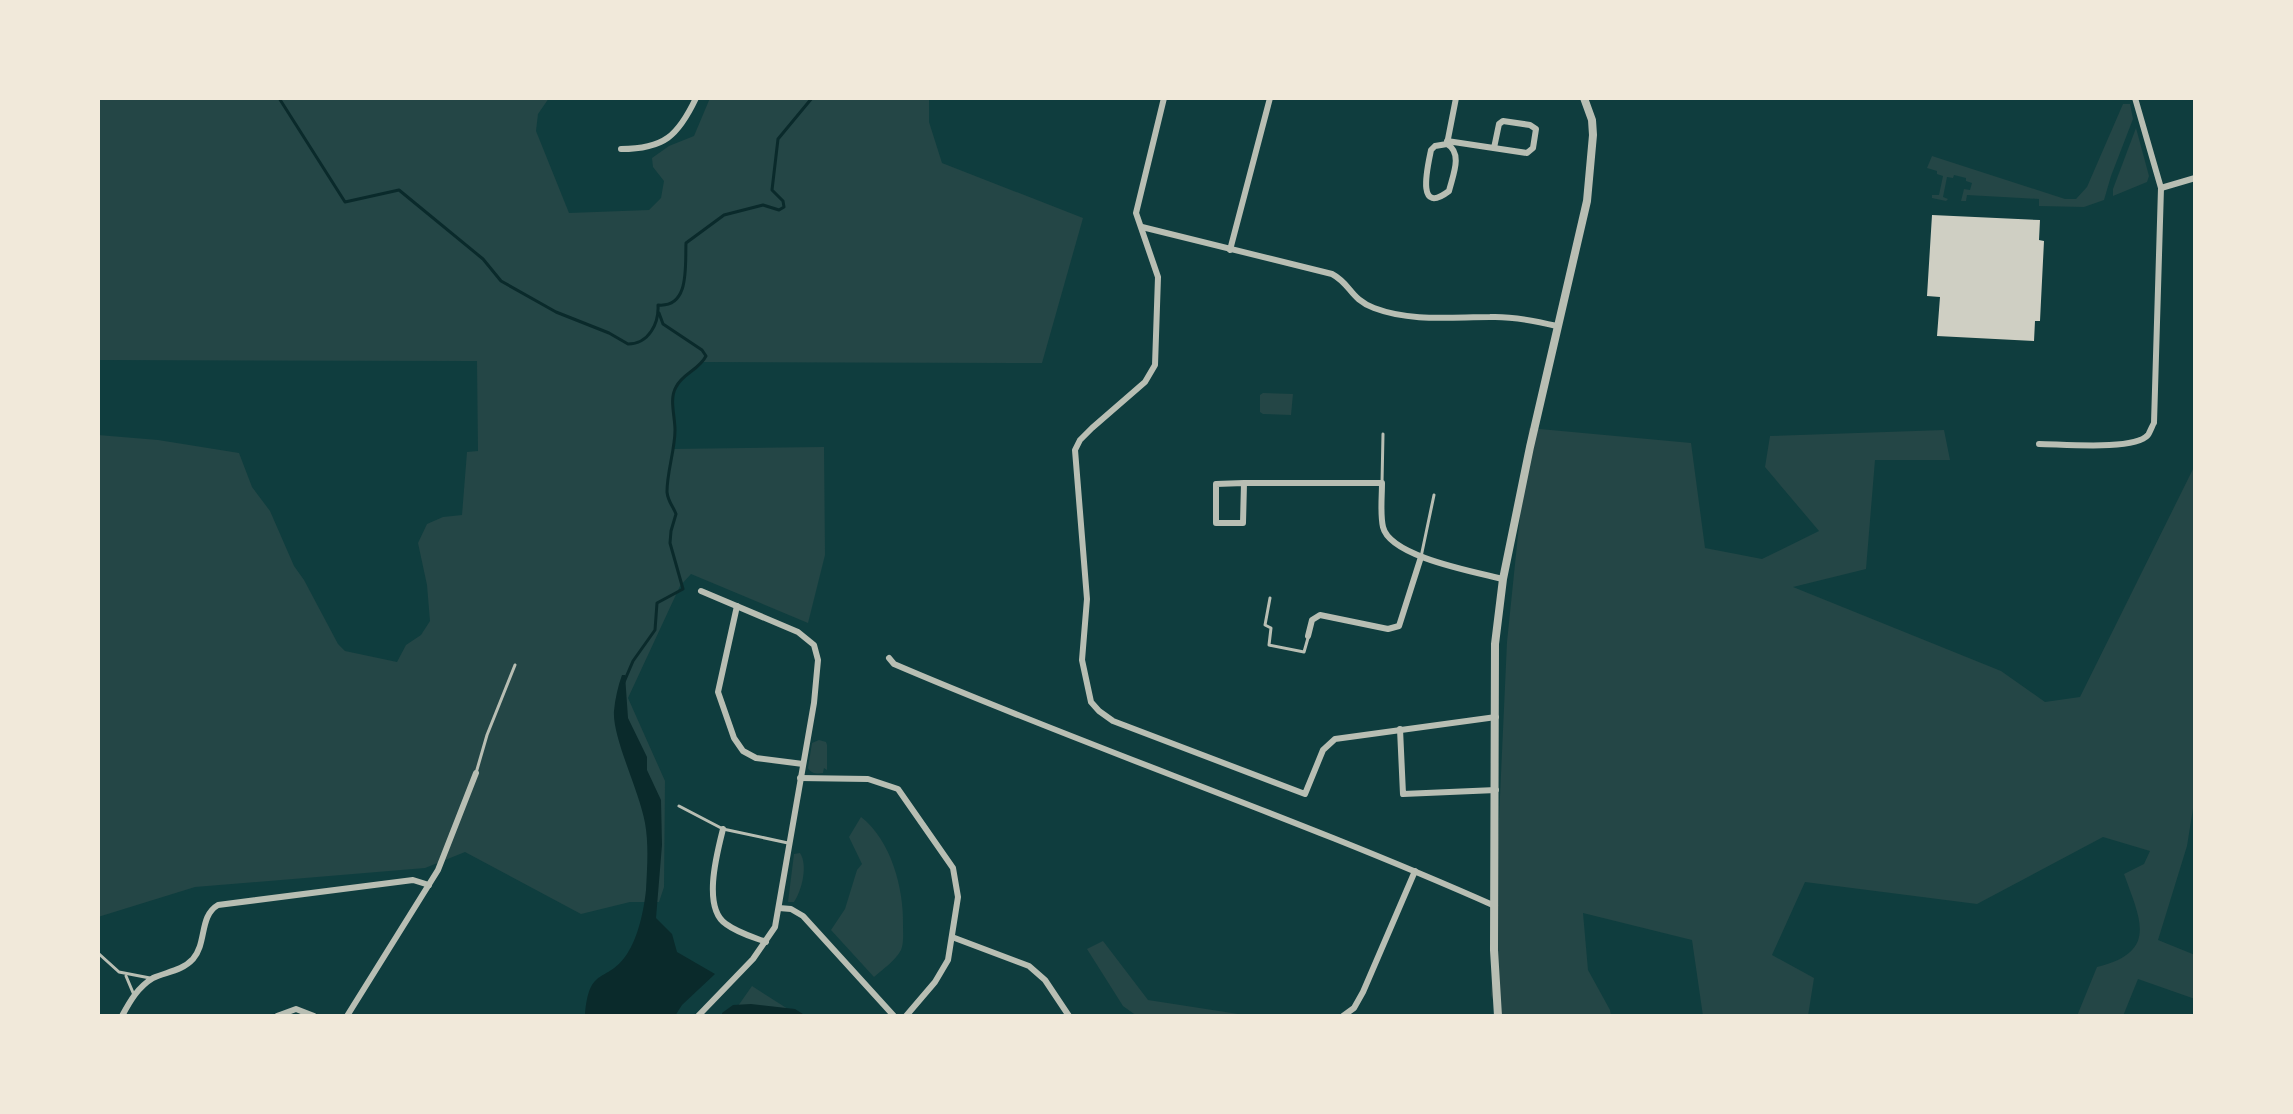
<svg xmlns="http://www.w3.org/2000/svg" width="2293" height="1114" font-family="'Nunito Sans',sans-serif">
	<style>
		.green { fill: #244646 }
		.water { fill: #0a2a2b }
		.lines { fill: none; stroke-linecap: round; stroke-linejoin: round }
		.stream { stroke: #0a2a2b; stroke-width: 3 }
		.building { fill: #cfcfc3 }
		.service { stroke: #b8beb3; stroke-width: 3 }
		.minor { stroke: #b8beb3; stroke-width: 6 }
		.tertiary { stroke: #b8beb3; stroke-width: 8 }
	</style>
	<rect width="100%" height="100%" fill="#0f3d3e"/>
	<g class="green">
		<path d="M98 98H549L538 114 536 131 569 213 649 210 661 198 664 181 653 167 652 158 669 146 694 136 710 98H929V122L942 163 1083 218 1042 363 703 362 685 375 675 388 673 401 675 433 672 449 824 447 825 555 808 623 691 574 680 586 628 698 665 781 664 887 659 902H630L581 914 465 852 425 868 195 887 98 917V435L158 440 239 453 252 487 270 511 294 566 304 580 338 644 345 651 397 662 406 645 421 635 430 621 427 585 418 543 427 524 443 517 462 515 467 452 478 451 477 361 98 360Z"/>
		<path d="M2123 104H2130L2133 119 2111 176 2104 200 2084 207 2039 206V199L1967 195 1966 201H1961L1964 189 1970 190 1972 183 1966 181V178L1954 175 1953 178 1947 177 1943 197 1948 199 1946 201 1932 198V195H1939L1943 176 1937 174V171L1927 168 1932 156 2065 199H2076L2087 187Z"/>
		<path d="M2136 128 2149 176 2147 182 2113 196V189Z"/>
		<path d="M1263 393 1293 394 1291 415 1263 414 1260 412V395Z"/>
		<path d="M1529 428 1691 443 1705 548 1762 559 1819 531 1765 467 1770 436 1944 430 1950 460H1875L1866 569 1793 587 2001 671 2045 702 2080 697 2195 465V796L2187 846 2158 940 2195 955V999L2138 979 2123 1016H2077L2097 967C2159 952 2140 919 2124 874L2144 864 2150 851 2103 837 1977 904 1805 882 1772 955 1814 978 1808 1016H1703L1692 940 1583 913 1588 970 1610 1010 1611 1016H1499L1491 995 1507 642Z"/>
		<path d="M819 740 826 742 827 745V770L824 768 823 773C818 774 811 774 808 768L812 743Z"/>
		<path d="M861 817C891 840 904 889 903 925 903 933 904 943 901 950 895 961 883 969 874 977L831 930 845 909 857 870 862 864 849 837Z"/>
		<path d="M800 853C808 865 802 890 794 902H788L794 854Z"/>
		<path d="M1103 941 1148 1000 1251 1016H1137L1123 1006 1087 949Z"/>
		<path d="M752 986 799 1016H731Z"/>
	</g>
	<g class="water">
		<path d="M622 675H625L628 718 647 757V770L661 800 662 845 656 918 672 934 677 952 715 974 682 1005 675 1016H585C589 964 606 985 627 954 638 938 644 910 646 890 647 869 649 845 645 823 640 793 612 737 614 711 615 699 618 686 622 675Z"/>
		<path d="M751 1004 795 1009 806 1016H722V1013L733 1005Z"/>
	</g>
	<g class="lines">
		<g class="stream">
			<path d="M279 98 345 202 399 190 483 259 501 281 556 312 609 333 628 344C649 344 659 323 658 305 690 308 685 266 686 243L724 215 763 205 779 210 784 207 783 201 772 190 778 139 812 98"/>
			<path d="M624 682 633 661 655 630 657 603 683 589 670 543 671 531 676 514C673 506 668 502 667 492 667 471 675 450 675 430 675 416 669 399 676 387 683 373 699 370 706 356L702 350 663 324 659 313"/>
		</g>
	</g>
	<path class="building" d="M1932 215 2040 220 2039 240 2044 241 2040 321H2035L2034 341 1937 336 1940 297 1927 296Z"/>
	<g class="lines">
		<g class="service">
			<path d="M1382 483 1383 434"/>
			<path d="M1421 557 1434 495"/>
			<path d="M1270 598 1265 625 1271 628 1269 645 1304 652 1308 638"/>
			<path d="M476 773 487 735 515 665"/>
			<path d="M679 806 723 829 788 843"/>
			<path d="M98 953 119 972 150 978"/>
			<path d="M126 976 134 995"/>
		</g>
		<g class="minor">
			<path d="M1164 98 1136 213 1158 277 1155 365 1145 382 1092 428 1080 440 1075 450 1087 599 1082 660 1091 702 1099 711 1113 721 1305 794 1323 750 1335 739 1496 717"/>
			<path d="M1447 141 1527 153 1533 148 1536 129 1530 125 1503 121 1499 124 1494 148"/>
			<path d="M1447 144C1463 153 1453 175 1449 191 1415 217 1428 165 1431 150L1435 146Z"/>
			<path d="M1447 144 1456 98"/>
			<path d="M621 149C664 149 678 136 696 98"/>
			<path d="M2161 188 2195 178"/>
			<path d="M1142 227 1332 274C1351 284 1350 299 1374 308 1411 322 1451 317 1490 317 1512 316 1536 321 1557 326"/>
			<path d="M1230 250 1270 98"/>
			<path d="M2039 444C2061 444 2134 451 2148 435 2149 434 2153 424 2154 423L2161 188 2135 98"/>
			<path d="M1244 483 1216 484V523H1243L1244 483H1382C1382 497 1380 514 1383 527 1390 557 1476 572 1503 579"/>
			<path d="M737 606 718 692 734 738 743 751 756 758 803 764"/>
			<path d="M1308 636 1312 620 1320 615 1388 629 1399 626 1421 557"/>
			<path d="M889 658 894 664C1092 749 1297 818 1495 906"/>
			<path d="M1400 729 1403 794 1496 790"/>
			<path d="M800 778 868 779 898 789 953 868 958 897 948 960 935 982 906 1016"/>
			<path d="M723 829C717 853 702 908 726 924 738 933 753 937 766 942"/>
			<path d="M779 908 791 909 803 916 894 1016"/>
			<path d="M952 937 1029 966 1045 980 1069 1016"/>
			<path d="M122 1016C130 1001 138 987 153 978 166 972 182 971 193 959 207 943 199 916 218 905L413 880 429 885"/>
			<path d="M277 1016 296 1009 314 1016"/>
			<path d="M347 1016 438 870 476 773"/>
			<path d="M698 1016 753 959 775 927 814 703 818 660 814 645 798 632 701 591"/>
			<path d="M1343 1016 1354 1008 1363 992 1415 871"/>
		</g>
		<path class="tertiary" d="M1498 1016 1494 950 1495 644 1503 579 1530 447 1587 201 1593 135 1592 120 1584 98"/>
	</g>
	<rect width="2293" height="1114" fill="none" stroke="#f1e9da" stroke-width="200"/>
</svg>
